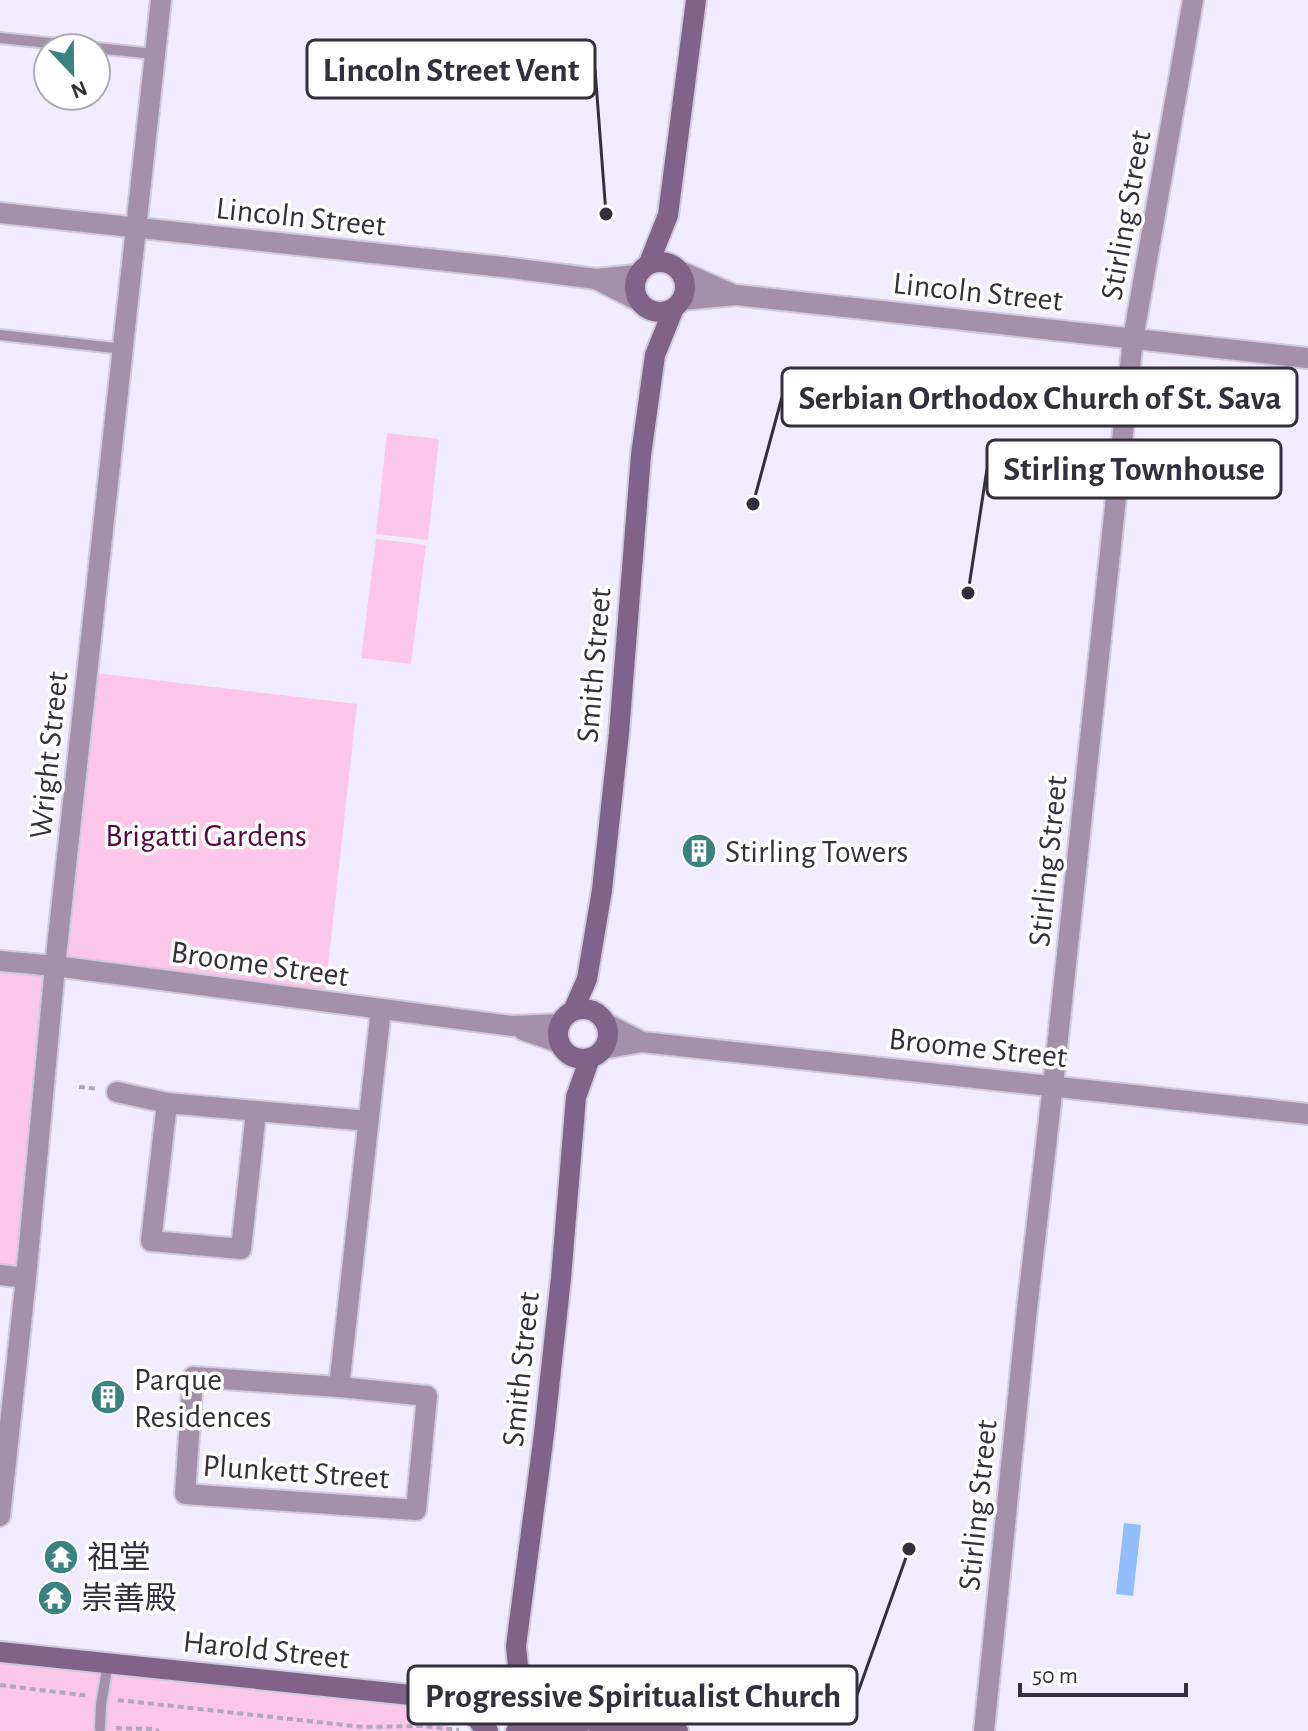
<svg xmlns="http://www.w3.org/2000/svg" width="1308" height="1731" font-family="'Alegreya Sans','Noto Sans SC',sans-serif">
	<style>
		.green { fill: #fbc6e9 }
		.water { fill: #91bdfb }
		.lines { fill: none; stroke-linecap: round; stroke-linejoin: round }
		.lane-casing { stroke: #cfc9dc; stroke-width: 14 }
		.street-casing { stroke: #cfc9dc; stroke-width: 24 }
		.secondary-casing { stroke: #cfc9dc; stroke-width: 24 }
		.path { stroke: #aea8ba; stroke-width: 4; stroke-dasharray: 6 4; stroke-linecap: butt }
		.lane { stroke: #a590ab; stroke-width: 10 }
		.street { stroke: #a590ab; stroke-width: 20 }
		.secondary { stroke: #816389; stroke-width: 20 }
		.labels { text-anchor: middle; stroke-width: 7; stroke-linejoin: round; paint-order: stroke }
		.street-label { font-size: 32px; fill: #332f3c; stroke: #fff }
		.park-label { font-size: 32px; fill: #570445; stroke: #fff }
		.poi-label { font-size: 32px; fill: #332f3c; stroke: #fff; text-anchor: start }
		.leader { fill: none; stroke: #332f3c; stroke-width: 3 }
		.callout-dot { fill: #332f3c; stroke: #fff; stroke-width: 3 }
		.callout { fill: #fff; stroke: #332f3c; stroke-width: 3 }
		.callout-label { font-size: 34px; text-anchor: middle; font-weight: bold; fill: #332f3c }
	</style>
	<rect width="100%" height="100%" fill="#f1ebff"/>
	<g class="green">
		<path d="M387 433 439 439 428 540 376 534Z"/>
		<path d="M376 539 426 545 411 664 361 658Z"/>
		<path d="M88 672 357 704 324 1002 55 967 26 1278 0 1275V961L54 966Z"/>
		<path d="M0 1652 430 1697 451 1731H0Z"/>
	</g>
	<path class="water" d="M1124 1523 1141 1525 1133 1596 1116 1594Z"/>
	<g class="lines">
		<g class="lane-casing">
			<g id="lane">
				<path d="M0 38 154 54"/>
				<path d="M0 335 123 349"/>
				<path d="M100 1728 101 1705 108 1663"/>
			</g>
		</g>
		<g class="street-casing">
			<g id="street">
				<path d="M0 213 503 267 596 279 637 275"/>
				<path d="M682 272 732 294"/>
				<path d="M596 279 639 301"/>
				<path d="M682 300 736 295 1308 358"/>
				<path d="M0 961 55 966 512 1026 560 1024"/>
				<path d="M605 1023 642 1042"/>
				<path d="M523 1030 560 1043"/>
				<path d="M603 1049 642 1042 1308 1114"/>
				<path d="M117 1092 167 1103 368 1121"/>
				<path d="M167 1103 151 1241 241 1249 256 1112"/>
				<path d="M0 1275 26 1278"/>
				<path d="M193 1377 339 1387 427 1396 416 1510 185 1494Z"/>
				<path d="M339 1387 381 1009"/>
				<path d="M0 1516 26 1278 55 966 161 0"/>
				<path d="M984 1731 1027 1309 1053 1085 1133 339 1193 0"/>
			</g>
		</g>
		<g class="secondary-casing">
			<g id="secondary">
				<circle cx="660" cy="287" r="25"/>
				<path d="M649 263 668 215 696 0"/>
				<circle cx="583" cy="1034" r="25"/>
				<path d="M573 1011 587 979 602 890 619 733 641 455 655 355 674 308"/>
				<path d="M0 1652 430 1697 477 1693"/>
				<path d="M520 1686 516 1646 544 1434 561 1278 576 1097 590 1058"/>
				<path d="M529 1702 592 1721 678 1731"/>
				<path d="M519 1728 581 1723"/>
				<path d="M488 1731C479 1724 473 1716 474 1704 474 1698 477 1692 482 1688 510 1660 550 1704 516 1731"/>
			</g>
		</g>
		<g class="path">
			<path d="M79 1087 99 1089"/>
			<path d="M0 1685 89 1696"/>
			<path d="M118 1700 363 1727 423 1726 459 1730"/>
			<path d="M116 1728 154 1729 159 1731"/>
		</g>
		<use href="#lane" class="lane"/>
		<use href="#street" class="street"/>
		<use href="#secondary" class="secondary"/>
	</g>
	<defs>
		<g id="building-disc" transform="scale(1.8)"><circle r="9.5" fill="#398281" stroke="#fff"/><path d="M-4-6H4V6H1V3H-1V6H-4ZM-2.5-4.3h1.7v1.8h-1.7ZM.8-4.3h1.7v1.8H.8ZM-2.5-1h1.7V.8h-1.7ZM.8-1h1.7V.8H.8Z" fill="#fff"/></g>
		<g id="temple-disc" transform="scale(1.8)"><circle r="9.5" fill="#398281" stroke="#fff"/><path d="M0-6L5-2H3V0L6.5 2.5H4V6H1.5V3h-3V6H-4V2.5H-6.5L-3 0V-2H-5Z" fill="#fff"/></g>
	</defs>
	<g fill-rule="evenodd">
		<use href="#building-disc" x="699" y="851"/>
		<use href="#building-disc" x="108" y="1397"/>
		<use href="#temple-disc" x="61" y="1557"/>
		<use href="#temple-disc" x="55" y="1598"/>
	</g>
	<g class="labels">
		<g class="street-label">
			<text transform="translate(1125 215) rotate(-80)" y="11">Stirling Street</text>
			<text transform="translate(301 216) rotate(6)" y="11">Lincoln Street</text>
			<text transform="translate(978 291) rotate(6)" y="11">Lincoln Street</text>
			<text transform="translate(593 665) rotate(-85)" y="11">Smith Street</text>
			<text transform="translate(48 755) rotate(-84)" y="11">Wright Street</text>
			<text transform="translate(1047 861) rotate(-84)" y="11">Stirling Street</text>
			<text transform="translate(260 963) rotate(8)" y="11">Broome Street</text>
			<text transform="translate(978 1047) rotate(6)" y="11">Broome Street</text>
			<text transform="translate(520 1369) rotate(-84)" y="11">Smith Street</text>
			<text transform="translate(296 1471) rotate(4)" y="11">Plunkett Street</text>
			<text transform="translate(977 1505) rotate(-84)" y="11">Stirling Street</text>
			<text transform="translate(266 1649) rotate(6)" y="11">Harold Street</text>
		</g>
		<g class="park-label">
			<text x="206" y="846">Brigatti Gardens</text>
		</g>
		<g class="poi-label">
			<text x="725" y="862">Stirling Towers</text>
			<text x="134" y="1390">Parque<tspan x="134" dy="37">Residences</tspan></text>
			<text x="87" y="1568">祖堂</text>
			<text x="81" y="1609">崇善殿</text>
		</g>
	</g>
	<path class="leader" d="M606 214L595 69M753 504L782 397M968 593L987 469M909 1549L857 1695"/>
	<g class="callout-dot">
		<circle cx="606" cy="214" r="8"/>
		<circle cx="753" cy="504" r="8"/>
		<circle cx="968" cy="593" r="8"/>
		<circle cx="909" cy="1549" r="8"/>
	</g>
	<g class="callout">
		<rect x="307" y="40" width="288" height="58" rx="8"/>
		<rect x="782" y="368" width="515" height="58" rx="8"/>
		<rect x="987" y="440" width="294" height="58" rx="8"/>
		<rect x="408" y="1666" width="449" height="58" rx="8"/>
	</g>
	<g class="callout-label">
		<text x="451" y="81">Lincoln Street Vent</text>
		<text x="1040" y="409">Serbian Orthodox Church of St. Sava</text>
		<text x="1134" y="480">Stirling Townhouse</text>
		<text x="633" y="1707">Progressive Spiritualist Church</text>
	</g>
	<g transform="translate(72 72) rotate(158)"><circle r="38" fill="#ffffff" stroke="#adacb1" stroke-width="2"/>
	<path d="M0-6L14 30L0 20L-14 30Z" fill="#398281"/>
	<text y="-12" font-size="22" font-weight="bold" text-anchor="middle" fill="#332f3c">N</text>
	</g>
	<path d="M1020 1683v12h166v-12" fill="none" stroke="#332f3c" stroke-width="4"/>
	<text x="1032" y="1683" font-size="24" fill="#332f3c" stroke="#ffffff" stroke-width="6" paint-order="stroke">50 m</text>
</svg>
